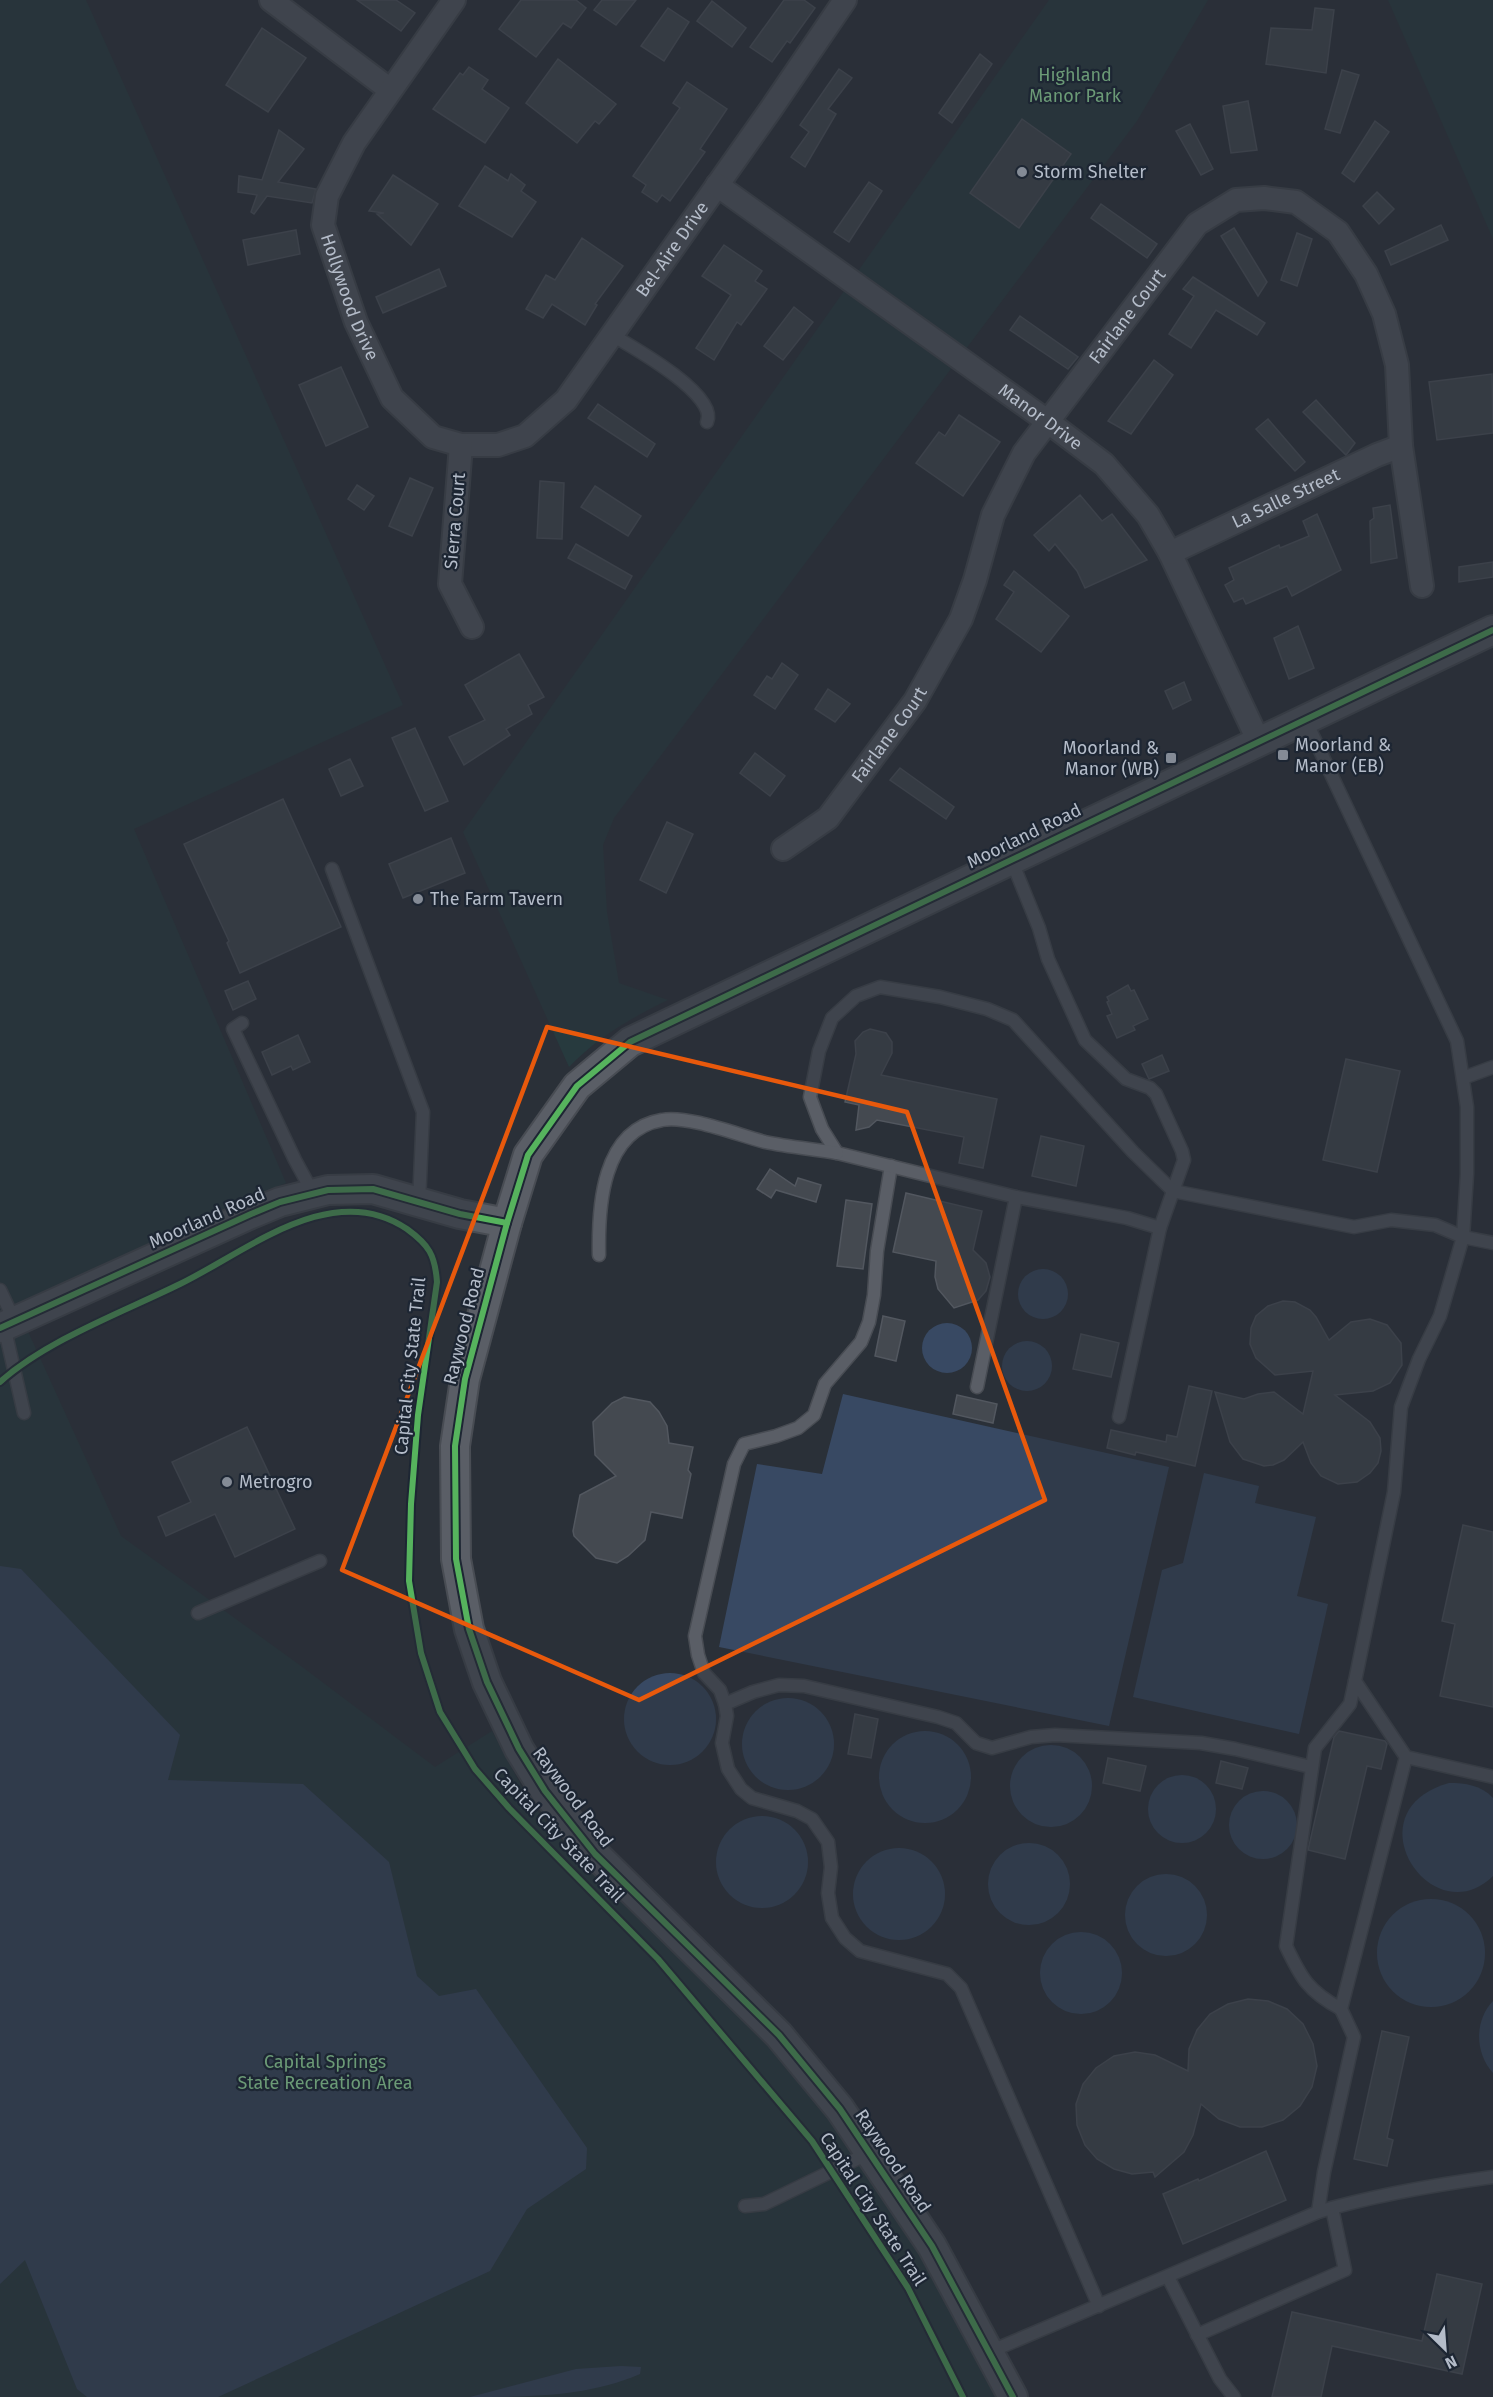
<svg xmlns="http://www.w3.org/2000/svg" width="1493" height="2397" font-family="'Fira Sans',sans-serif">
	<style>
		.green { fill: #273a3e }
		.water { fill: #384963 }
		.building { fill: #444950; stroke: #52575f; stroke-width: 1.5 }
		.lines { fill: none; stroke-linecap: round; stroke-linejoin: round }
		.service-casing { stroke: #484c53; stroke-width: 15 }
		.minor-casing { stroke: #484c53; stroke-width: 26 }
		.tertiary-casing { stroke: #484c53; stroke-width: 32 }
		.service { stroke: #5a5e66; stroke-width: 12 }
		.minor { stroke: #5a5e66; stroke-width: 22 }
		.tertiary { stroke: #5a5e66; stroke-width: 28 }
		.cycleway-casing { stroke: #1d2633; stroke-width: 10 }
		.cycleway { stroke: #56b35d; stroke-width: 6 }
		.marked { fill: none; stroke: #e8590c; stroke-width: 4.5; stroke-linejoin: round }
		.poi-dot { fill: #848b96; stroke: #1d2633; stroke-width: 2 }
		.labels { text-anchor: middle; stroke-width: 4.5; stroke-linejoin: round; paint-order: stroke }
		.park-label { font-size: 18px; fill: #6b9a76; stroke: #1d2633 }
		.poi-label { font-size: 18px; fill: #b4bcc9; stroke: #1d2633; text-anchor: start }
		.street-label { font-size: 18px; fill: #b4bcc9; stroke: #1d2633 }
	</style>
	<rect width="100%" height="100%" fill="#2a3038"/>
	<g class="green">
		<path d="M0 0H86L403 705 134 829 286 1183 240 1202 16 1305 121 1536 301 1666 435 1767 492 1731 530 1802 580 1862 756 2030 811 2092 898 2216 997 2397H0Z"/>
		<path d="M1049 0H1208L1137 121 614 818 603 845 607 912 619 983 668 1000C631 1018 598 1037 569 1067L463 832Z"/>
		<path d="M1388 0H1493V239Z"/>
	</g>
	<g class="water">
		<circle cx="1043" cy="1294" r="25"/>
		<circle cx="947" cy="1348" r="25"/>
		<circle cx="1027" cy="1366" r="25"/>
		<path d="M843 1394 1169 1467 1109 1726 719 1647 757 1464 822 1474Z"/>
		<path d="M1204 1473 1259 1486 1255 1503 1316 1517 1297 1596 1328 1604 1299 1734 1133 1697 1162 1570 1183 1563Z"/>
		<path d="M0 1566 21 1569 180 1735 168 1780 303 1784 389 1862 417 1976 439 1996 476 1989 587 2148 586 2169 527 2209 490 2271 218 2397H87L77 2389 25 2260 0 2284Z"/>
		<circle cx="670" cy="1719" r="46"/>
		<circle cx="788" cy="1744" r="46"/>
		<circle cx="925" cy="1777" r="46"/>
		<circle cx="1051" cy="1786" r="41"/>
		<circle cx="1182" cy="1809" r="34"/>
		<path d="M1449 1783C1465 1783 1481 1785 1493 1798V1876C1432 1936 1349 1811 1449 1783Z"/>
		<circle cx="1263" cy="1825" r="34"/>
		<circle cx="762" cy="1862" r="46"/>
		<circle cx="1029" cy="1884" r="41"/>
		<circle cx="899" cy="1894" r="46"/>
		<circle cx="1166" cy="1915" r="41"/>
		<circle cx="1431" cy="1953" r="54"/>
		<circle cx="1081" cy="1973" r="41"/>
		<path d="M1493 2001V2073C1475 2053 1474 2021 1493 2001Z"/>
		<path d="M621 2366 641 2367 640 2374C587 2397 527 2397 470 2397L576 2369Z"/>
	</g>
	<g class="building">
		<path d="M357 0H396L415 13 401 31Z"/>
		<path d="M521 0H576L586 8 571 28 563 23 536 57 499 29Z"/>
		<path d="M602 0H636L616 25 594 10Z"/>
		<path d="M784 0H804L815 8 790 43 787 41 772 62 750 47Z"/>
		<path d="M712 1 746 28 732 47 697 21Z"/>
		<path d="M668 8 689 22 664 61 641 46Z"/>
		<path d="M1315 8 1334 10 1326 73 1266 64 1271 28 1312 30Z"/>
		<path d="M262 28 306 58 268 112 226 85Z"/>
		<path d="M980 54 992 64 952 123 939 113Z"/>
		<path d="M558 59 616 104 599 124 595 121 577 143 526 103Z"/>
		<path d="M469 67 488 80 482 89 509 108 485 143 433 109 460 73 463 75Z"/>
		<path d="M839 69 852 78 828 109 836 114 805 167 791 157 809 132 800 125Z"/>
		<path d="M1342 70 1359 75 1340 133 1325 129Z"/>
		<path d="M687 82 727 109 700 149 705 152 670 201 662 195 657 202 642 192 646 185 633 176 680 108 673 103Z"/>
		<path d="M1248 101 1257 150 1231 153 1223 106Z"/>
		<path d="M1022 119 1071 154 1019 228 970 193Z"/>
		<path d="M1375 121 1389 132 1354 182 1342 173Z"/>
		<path d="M1190 124 1213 169 1201 175 1176 131Z"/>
		<path d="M279 130 304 149 278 182 316 189 312 203 267 196 254 214 251 212 257 195 238 192 239 176 262 180Z"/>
		<path d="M485 166 508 181 511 174 525 185 521 191 536 202 512 237 459 206Z"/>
		<path d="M393 175 438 204 411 245 377 214 384 213 369 211Z"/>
		<path d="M869 182 882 191 849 242 834 232Z"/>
		<path d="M1377 192 1394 209 1379 224 1363 206Z"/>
		<path d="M1101 204 1157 244 1147 258 1091 218Z"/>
		<path d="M1441 225 1448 240 1391 265 1385 251Z"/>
		<path d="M1234 228 1267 282 1258 296 1221 236Z"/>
		<path d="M296 230 300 254 248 265 243 240Z"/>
		<path d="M1297 233 1312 239 1297 286 1281 280Z"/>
		<path d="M582 238 623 266 595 304 597 305 585 325 552 304 543 318 526 309 546 275 555 280Z"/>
		<path d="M724 245 762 271 755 281 767 289 741 325 737 322 714 360 696 348 731 295 702 276Z"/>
		<path d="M439 269 446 286 383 313 376 297Z"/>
		<path d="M1193 277 1265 323 1257 335 1216 310 1191 348 1169 334 1194 296 1183 289Z"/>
		<path d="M794 307 813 322 783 360 764 346Z"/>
		<path d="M1020 316 1078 357 1068 369 1010 330Z"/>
		<path d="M1154 360 1173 375 1131 434 1108 421Z"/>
		<path d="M341 367 368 427 326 446 299 385Z"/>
		<path d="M1492 374 1493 433 1437 440 1429 382Z"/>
		<path d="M1316 400 1355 443 1346 455 1303 412Z"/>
		<path d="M598 404 655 444 647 457 588 418Z"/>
		<path d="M959 415 1000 442 963 496 916 463 939 432 945 436Z"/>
		<path d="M1268 419 1305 462 1295 471 1256 429Z"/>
		<path d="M410 478 433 488 412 536 389 526Z"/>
		<path d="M540 481 564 483 562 539 537 538Z"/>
		<path d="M357 485 374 496 364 510 348 499Z"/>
		<path d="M595 486 641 516 628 536 581 507Z"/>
		<path d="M1080 495 1102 521 1112 514 1147 560 1085 588 1077 571 1055 544 1049 551 1034 535Z"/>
		<path d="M1390 505 1397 558 1371 563 1370 521 1374 518 1373 508Z"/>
		<path d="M1317 514 1341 570 1292 596 1287 586 1246 604 1243 598 1234 602 1225 585 1234 580 1229 568 1279 545 1280 548 1309 536 1303 521Z"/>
		<path d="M576 544 632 576 625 589 568 558Z"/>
		<path d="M1493 562V577L1459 582V567Z"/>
		<path d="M1014 571 1069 616 1041 652 996 619 1014 592 1004 585Z"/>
		<path d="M1298 626 1314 668 1289 679 1274 638Z"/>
		<path d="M519 654 544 697 528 705 532 714 506 729 510 735 464 765 449 737 485 720 465 685Z"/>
		<path d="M782 663 798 675 775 709 754 695 767 676 772 679Z"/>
		<path d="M1184 682 1191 700 1173 709 1165 691Z"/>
		<path d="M828 689 850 704 835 722 815 709Z"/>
		<path d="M415 728 448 801 425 811 392 738Z"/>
		<path d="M755 753 785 776 770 796 740 773Z"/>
		<path d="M350 759 363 786 341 796 329 769Z"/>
		<path d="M900 768 954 807 946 819 890 780Z"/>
		<path d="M283 799 341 927 240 973 227 943 229 941 184 844Z"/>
		<path d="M667 822 693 834 666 893 640 880Z"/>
		<path d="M451 838 465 873 403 898 389 864Z"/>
		<path d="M248 981 256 999 233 1010 225 991Z"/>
		<path d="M1128 985 1131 991 1134 990 1148 1019 1133 1026 1135 1030 1117 1038 1107 1016 1112 1014 1107 1002 1109 1001 1107 997Z"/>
		<path d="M870 1029 886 1033 892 1042V1053L881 1075 997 1099 983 1168 959 1163 964 1137 877 1120 869 1127 856 1130 859 1105 845 1102 856 1054 855 1041 863 1032Z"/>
		<path d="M298 1035 310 1062 293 1070 291 1066 272 1075 262 1052Z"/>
		<path d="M1162 1055 1169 1071 1149 1079 1142 1064Z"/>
		<path d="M1346 1059 1400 1071 1377 1172 1323 1160Z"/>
		<path d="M1041 1136 1084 1146 1076 1186 1032 1176Z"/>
		<path d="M770 1169 795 1186 798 1178 821 1185 816 1202 776 1190 771 1198 757 1189Z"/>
		<path d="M906 1193 982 1211 973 1250 986 1263 990 1277 986 1291 978 1300 954 1308 938 1289 935 1277 936 1261 893 1252Z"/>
		<path d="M846 1200 872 1204 863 1269 837 1266Z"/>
		<path d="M1283 1301 1295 1302 1310 1310 1316 1317 1329 1340 1351 1322 1370 1319 1387 1325 1401 1343 1402 1365 1390 1383 1373 1391 1335 1395 1370 1422 1380 1438 1381 1451 1378 1463 1370 1473 1357 1482 1338 1484 1321 1476 1311 1463 1303 1442 1284 1460 1273 1465 1264 1466 1243 1459 1230 1442 1215 1392 1244 1399 1258 1394 1274 1392 1303 1414 1313 1371 1275 1375 1256 1358 1250 1344 1251 1328 1256 1316 1268 1306Z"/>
		<path d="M883 1316 905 1321 896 1361 875 1356Z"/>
		<path d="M1081 1334 1119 1343 1111 1377 1073 1369Z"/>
		<path d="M1189 1386 1212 1391 1195 1466 1136 1452 1135 1455 1107 1448 1111 1430 1166 1442 1167 1435 1177 1437Z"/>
		<path d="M957 1395 997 1404 993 1423 953 1414Z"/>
		<path d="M624 1397 650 1402 659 1412 667 1426 669 1443 693 1447 688 1470 691 1474 682 1518 651 1512 645 1540 628 1556 617 1563 596 1558 574 1536 573 1531 580 1495 616 1476 595 1455 593 1422 612 1403Z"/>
		<path d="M247 1427 295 1529 235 1557 215 1514 166 1536 158 1517 191 1502 172 1462Z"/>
		<path d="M1463 1525 1493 1532V1707L1440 1696 1455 1624 1442 1621Z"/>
		<path d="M855 1714 878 1719 871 1758 848 1754Z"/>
		<path d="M1339 1731 1385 1741 1387 1744 1381 1769 1367 1766 1345 1859 1308 1850 1334 1737Z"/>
		<path d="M1108 1758 1146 1766 1140 1791 1103 1783Z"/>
		<path d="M1221 1761 1248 1768 1242 1789 1216 1783Z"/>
		<path d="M1248 1999 1268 2001 1287 2009 1303 2024 1313 2044 1317 2066 1312 2087 1300 2106 1283 2120 1262 2127H1240L1219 2119 1201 2104 1193 2135 1184 2152 1155 2177 1153 2172 1132 2174 1114 2169 1097 2159 1085 2145 1077 2125 1076 2104 1083 2084 1096 2068 1114 2056 1135 2052 1155 2055 1188 2071 1189 2049 1197 2030 1210 2014 1228 2004Z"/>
		<path d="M1382 2031 1409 2037 1387 2138 1393 2140 1387 2166 1354 2159Z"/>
		<path d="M1266 2151 1286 2200 1183 2244 1163 2194 1198 2179 1199 2181Z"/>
		<path d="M1437 2274 1482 2284 1462 2374 1332 2346 1321 2397H1272L1292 2312 1422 2341Z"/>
	</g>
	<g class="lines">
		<g class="service-casing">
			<g id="service">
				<path d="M612 335C631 346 719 395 707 422"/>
				<path d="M1305 719 1457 1041 1467 1107V1174L1463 1237 1440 1316 1419 1359 1401 1407 1394 1492 1355 1681 1406 1757 1493 1777"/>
				<path d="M1011 859 1039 928 1048 959 1085 1040 1126 1079 1150 1088 1156 1094 1182 1151 1184 1160 1160 1228 1119 1417"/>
				<path d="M332 869 423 1112 419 1202"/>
				<path d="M242 1023 233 1029 295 1160 313 1193"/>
				<path d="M1463 1078 1493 1067"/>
				<path d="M891 1166 877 1251 874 1295 869 1322 861 1342 825 1384 814 1415 798 1428 776 1436 744 1444 734 1464 695 1636 698 1655 704 1673 720 1690 725 1704 727 1716 722 1743 728 1769 741 1789 752 1798 797 1811 812 1819 828 1842 831 1867 828 1893 832 1918 845 1938 860 1951 947 1974 961 1988 1099 2306"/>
				<path d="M1160 1228 1127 1218 1016 1197 837 1153 822 1129 810 1097 819 1051 832 1018 856 996 880 987 940 997 987 1009 1013 1020 1133 1152 1173 1191 1354 1227 1391 1220 1435 1225 1463 1237 1493 1243"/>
				<path d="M599 1255C598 1206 602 1130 662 1120 688 1115 738 1135 765 1142 788 1147 813 1149 837 1153"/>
				<path d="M0 1290 15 1322"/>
				<path d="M4 1326 24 1413"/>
				<path d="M977 1387 1016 1197"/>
				<path d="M198 1613 320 1561"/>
				<path d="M725 1704 753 1692 779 1685 804 1686 938 1717 956 1723 976 1743 992 1748 1031 1737 1055 1735 1201 1743 1235 1749 1311 1767"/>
				<path d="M1341 2009C1308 1991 1301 1978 1286 1946L1315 1748 1350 1704 1355 1681"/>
				<path d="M745 2206 764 2204 869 2153"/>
				<path d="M1318 2212 1324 2172 1354 2037 1341 2009 1406 1757"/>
				<path d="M1168 2277 1220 2379 1234 2397"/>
				<path d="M1197 2335 1345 2270 1332 2208"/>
				<path d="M989 2352 1318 2212C1375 2195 1434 2185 1493 2177"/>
			</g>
		</g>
		<g class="minor-casing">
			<g id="minor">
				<path d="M271 0 389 89"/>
				<path id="s1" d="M454 0 354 143 327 196 323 225 356 322 392 398 433 437 461 445H498L525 436 566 400 771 109 845 0"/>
				<path id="s2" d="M717 185 1047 421 1104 464 1148 515 1170 553 1258 740"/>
				<path d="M461 445 450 584 472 627"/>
				<path id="s3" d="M1170 553 1377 455 1401 446"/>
				<path id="s4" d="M783 849 828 818 915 701 961 619 975 580 993 515 1024 453 1197 224 1236 200 1264 198 1296 202 1338 232 1366 274 1384 314 1397 365 1401 446 1422 586"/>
			</g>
		</g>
		<g class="tertiary-casing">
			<g id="tertiary">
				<path d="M0 1328 251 1214 280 1202 328 1190 373 1189 460 1214 507 1223"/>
				<path d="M1013 2397 932 2246 840 2109 779 2035 595 1854 545 1791 519 1749 487 1682 469 1629 456 1559 455 1446 465 1379 507 1223 528 1155 577 1086 630 1042 1493 630"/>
			</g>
		</g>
		<use href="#service" class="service"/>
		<use href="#minor" class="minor"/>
		<use href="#tertiary" class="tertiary"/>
		<g class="cycleway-casing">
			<g id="cycleway">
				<path d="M0 1328 251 1214 280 1202 328 1190 373 1189 460 1214 507 1223"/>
				<path d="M0 1382C47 1340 123 1312 180 1284 246 1252 332 1178 407 1229 429 1245 435 1255 437 1282L418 1415 411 1504 409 1581 421 1653 440 1712 475 1769 509 1808 658 1959 812 2141 908 2288 963 2397"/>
				<path d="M1013 2397 932 2246 840 2109 779 2035 595 1854 545 1791 519 1749 487 1682 469 1629 456 1559 455 1446 465 1379 507 1223 528 1155 577 1086 630 1042 1493 630"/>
			</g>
		</g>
		<use href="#cycleway" class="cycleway"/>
	</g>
	<path d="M0 0H1493V2397H0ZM547 1027 907 1112 1045 1500 639 1700 342 1570Z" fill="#2a3038" fill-opacity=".55" fill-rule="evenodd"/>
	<path class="marked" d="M547 1027 907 1112 1045 1500 639 1700 342 1570Z"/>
	<g class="poi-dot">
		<circle cx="1022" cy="172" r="6"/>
		<rect x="1277" y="749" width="12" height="12" rx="3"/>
		<rect x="1165" y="752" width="12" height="12" rx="3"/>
		<circle cx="418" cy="899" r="6"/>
		<circle cx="227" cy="1482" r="6"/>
	</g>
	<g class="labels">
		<g class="park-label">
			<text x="1075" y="81">Highland<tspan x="1075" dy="21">Manor Park</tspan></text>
			<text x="325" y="2068">Capital Springs<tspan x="325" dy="21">State Recreation Area</tspan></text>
		</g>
		<g class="poi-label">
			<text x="1034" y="178">Storm Shelter</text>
			<text x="1295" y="751">Moorland &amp;<tspan x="1295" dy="21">Manor (EB)</tspan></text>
			<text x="1159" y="754" text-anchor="end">Moorland &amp;<tspan x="1159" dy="21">Manor (WB)</tspan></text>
			<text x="430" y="905">The Farm Tavern</text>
			<text x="239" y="1488">Metrogro</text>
		</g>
		<g class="street-label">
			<text dy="6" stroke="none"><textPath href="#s1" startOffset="840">Bel-Aire Drive</textPath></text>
			<text dy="6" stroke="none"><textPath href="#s1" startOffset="340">Hollywood Drive</textPath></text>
			<text dy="6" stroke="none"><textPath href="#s4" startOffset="644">Fairlane Court</textPath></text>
			<text dy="6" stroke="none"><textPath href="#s2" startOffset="398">Manor Drive</textPath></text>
			<text dy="6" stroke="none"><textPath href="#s3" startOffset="128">La Salle Street</textPath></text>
			<text transform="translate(455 521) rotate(-85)" y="6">Sierra Court</text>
			<text dy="6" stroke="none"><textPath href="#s4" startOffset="158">Fairlane Court</textPath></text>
			<text transform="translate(1024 836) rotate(-26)" y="6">Moorland Road</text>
			<text transform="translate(207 1218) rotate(-24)" y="6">Moorland Road</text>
			<text transform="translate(464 1326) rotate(-76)" y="6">Raywood Road</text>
			<text transform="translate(410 1366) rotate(-84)" y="6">Capital City State Trail</text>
			<text transform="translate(573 1797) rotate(53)" y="6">Raywood Road</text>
			<text transform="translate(559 1835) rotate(46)" y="6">Capital City State Trail</text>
			<text transform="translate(893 2161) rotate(56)" y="6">Raywood Road</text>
			<text transform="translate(873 2209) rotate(57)" y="6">Capital City State Trail</text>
		</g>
	</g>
	<g transform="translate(1445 2349) rotate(155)" stroke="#1d2633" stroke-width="4.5" paint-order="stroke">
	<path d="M0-4.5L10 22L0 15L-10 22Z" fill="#b4bcc9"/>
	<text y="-9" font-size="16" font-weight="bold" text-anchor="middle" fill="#b4bcc9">N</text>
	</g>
</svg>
